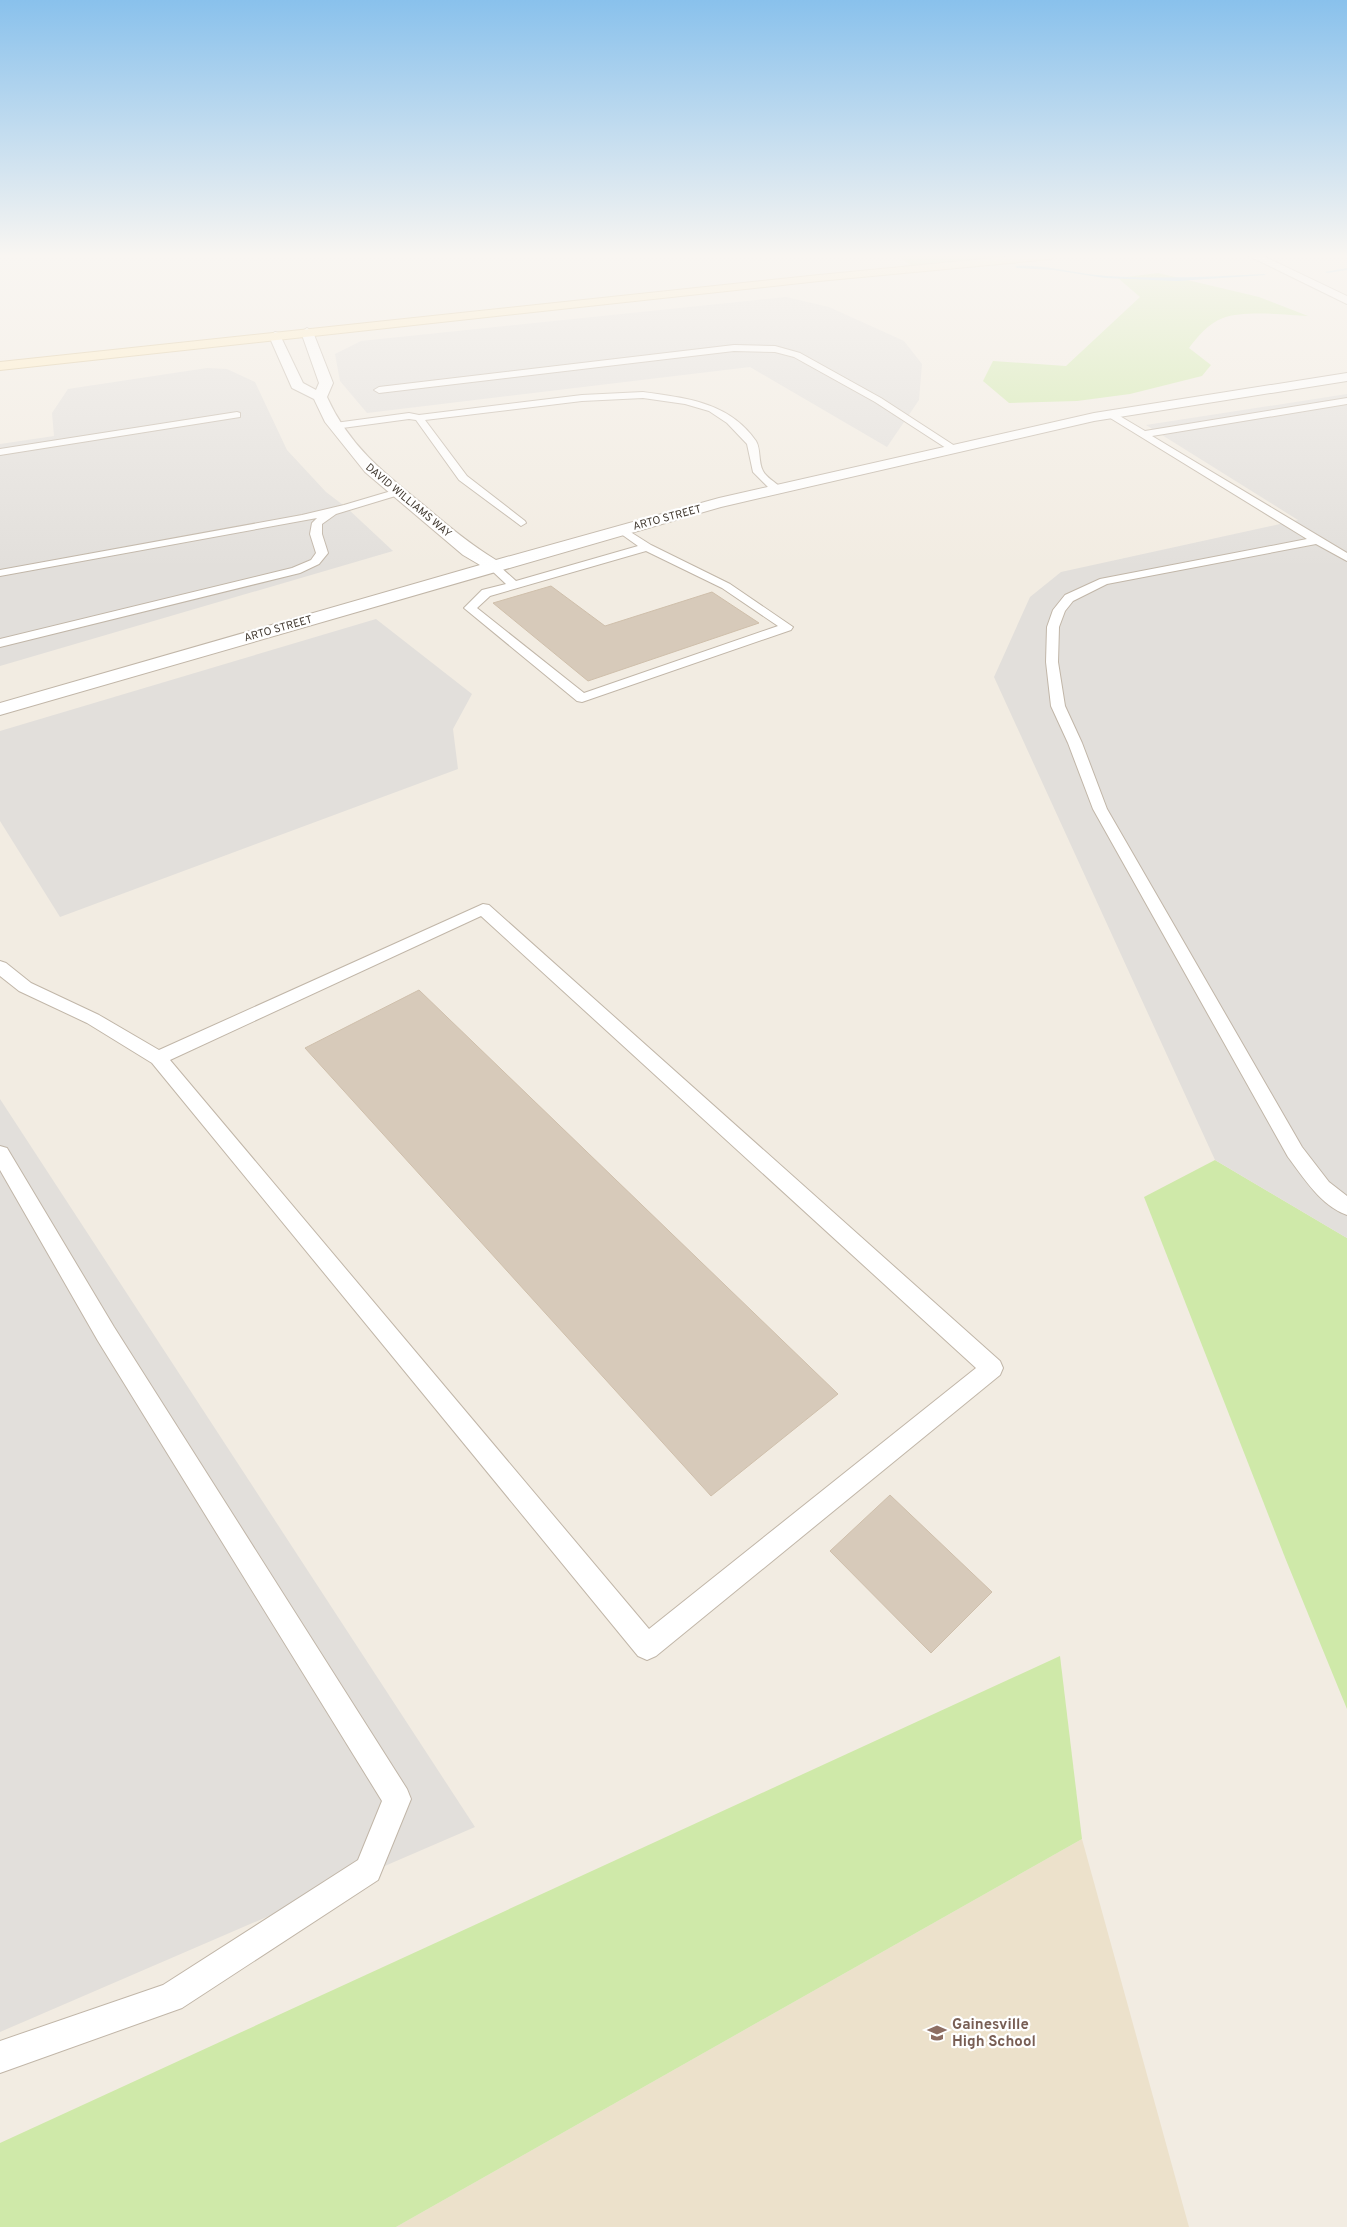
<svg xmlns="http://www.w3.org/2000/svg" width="1347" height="2227" font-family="Overpass,sans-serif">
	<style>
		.education { fill: #ece1cb }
		.green { fill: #cfe9a9 }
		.parking { fill: #e2dfdb }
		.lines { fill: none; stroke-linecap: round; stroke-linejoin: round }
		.stream { fill: #9bd4f2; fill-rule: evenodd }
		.building { fill: #d7caba; stroke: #cfbfab }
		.service-casing { stroke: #c1b6a8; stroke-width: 2 }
		.minor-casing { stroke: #c1b6a8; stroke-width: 2 }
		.secondary-casing { stroke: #d7c192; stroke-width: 2 }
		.service { fill: #fff; fill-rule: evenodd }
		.minor { fill: #fff; fill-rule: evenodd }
		.secondary { fill: #ffecbf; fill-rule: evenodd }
		.labels { text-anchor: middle; stroke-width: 4.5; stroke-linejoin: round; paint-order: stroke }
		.far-street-label { font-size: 11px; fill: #443c33; stroke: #fff }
		.near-education-label { font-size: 15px; font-weight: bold; fill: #785e54; stroke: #fff; text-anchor: start }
	</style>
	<rect width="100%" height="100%" fill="#f2ece2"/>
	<path class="education" d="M1082 1839 1189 2227H396Z"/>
	<g class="green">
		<path d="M897 256H1010L913 266Z"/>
		<path d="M1158 273 1259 297 1308 316C1285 315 1245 310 1223 318 1209 323 1197 337 1189 348L1211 365 1202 376 1130 394 1077 401 1009 403 983 381 993 361 1066 366 1140 297 1118 278Z"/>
		<path d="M1215 1160 1347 1238V1709L1286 1560 1144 1197Z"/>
		<path d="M1060 1656 1082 1839 396 2227H0V2143Z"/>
	</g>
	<g class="parking">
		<path d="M786 297 829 307 904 341 922 364 919 400 887 447 750 367 367 413 340 381 335 354 361 341Z"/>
		<path d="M207 368 227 369 255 382 287 450 326 492 347 508 393 551 0 666V444L54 436 52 413 68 389Z"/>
		<path d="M1347 394V1238L1215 1160 994 677 1030 597 1061 572 1298 520 1146 425Z"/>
		<path d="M376 619 472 694 453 729 458 769 60 917 0 821V731Z"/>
		<path d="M0 1099 475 1827 0 2032Z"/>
	</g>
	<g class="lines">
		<g class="stream">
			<path d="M1015 266C1046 264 1076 274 1107 276 1160 279 1211 277 1264 274L1266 275 1177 281 1105 278 1053 270 1017 268Z"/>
			<path d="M1347 268V270L1327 273 1325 272Z"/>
		</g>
	</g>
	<g class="building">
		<path d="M551 586 605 626 712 592 759 623 588 681 493 603Z"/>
		<path d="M419 990 838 1394 711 1496 305 1048Z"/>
		<path d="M890 1495 992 1592 931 1653 830 1551Z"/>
	</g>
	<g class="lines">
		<g class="service-casing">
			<g id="service">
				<path d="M734 345 775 346 800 353 881 398 958 448 953 451 949 450 875 402 794 357 775 352 734 351 379 393 374 390 379 387Z"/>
				<path d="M643 392C686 398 729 402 756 441 761 449 758 462 763 471 766 477 775 482 780 487V491H772L753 472 747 444 727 423 709 411 685 404 643 398 582 401 425 420 467 476 525 521 526 523 521 526 459 480 416 420 409 419 335 429 330 426 335 423 409 413 419 415 582 395Z"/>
				<path d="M1347 398V404L1152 436 1347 553V561L1316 544 1107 584 1073 601 1065 611 1059 627 1058 662 1065 706 1082 743 1107 809 1302 1147 1329 1182 1347 1196V1215C1321 1206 1304 1178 1288 1157L1093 809 1068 743 1051 706 1046 662 1047 627 1053 610 1065 595 1100 579 1307 539 1107 416V412H1113L1145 431Z"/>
				<path d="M237 412 240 413V417L0 455V449Z"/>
				<path d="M398 489 402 490V494L336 514 322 524V534L328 553 319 564 300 573 0 647V639L292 568 311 560 316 553 310 534 312 523 317 518 0 576V570L302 515 344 505Z"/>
				<path d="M621 526 651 545 730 584 793 627 791 630 582 702 577 701 464 608 482 590 506 584 489 568 487 566 489 564H497L516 581 638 546 617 531 615 529ZM646 551 722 588 778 626 584 693 477 608 490 596Z"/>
				<path d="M483 904 489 905 1000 1361 1003 1368 1000 1375 656 1656 647 1660 638 1656 152 1063 87 1023 19 991 0 976V961L6 963 31 983 99 1015 159 1050ZM481 916 976 1368 649 1629 170 1060Z"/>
				<path d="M0 1146 7 1148 114 1327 407 1789 411 1799 378 1880 182 2008 0 2073V2041L163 1985 358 1860 382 1801 98 1341 0 1170Z"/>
			</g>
		</g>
		<g class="minor-casing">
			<g id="minor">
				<path d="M1249 256H1263L1347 296V304Z"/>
				<path d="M307 328 313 332 333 383 327 397C349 446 385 474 426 507 448 526 471 545 496 560L719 498 1094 413 1347 373V381L1094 421 721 507 0 715V703L480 565 463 555 365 472 325 422 314 399 292 388 269 336 275 332 279 333 303 383 316 390 319 383 301 332Z"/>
			</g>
		</g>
		<g class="secondary-casing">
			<path id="secondary" d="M1015 256H1056L1051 259 819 281 0 370V362L819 275Z"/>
		</g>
		<use href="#service" class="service"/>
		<use href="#minor" class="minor"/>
		<use href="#secondary" class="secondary"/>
	</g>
	<linearGradient id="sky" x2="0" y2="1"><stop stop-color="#89c1ec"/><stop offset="0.45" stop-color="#f9f6f2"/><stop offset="1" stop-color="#f9f6f2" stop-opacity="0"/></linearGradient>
	<rect width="1347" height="568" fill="url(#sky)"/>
	<defs>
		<g id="school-bare" transform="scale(1.5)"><path d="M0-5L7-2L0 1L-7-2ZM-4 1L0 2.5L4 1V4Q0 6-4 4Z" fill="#8d6e63" stroke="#fff" stroke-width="2.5" paint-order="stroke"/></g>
	</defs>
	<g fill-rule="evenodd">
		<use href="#school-bare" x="937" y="2033"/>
	</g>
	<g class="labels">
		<g class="far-street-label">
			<text transform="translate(409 500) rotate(40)" y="4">DAVID WILLIAMS WAY</text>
			<text transform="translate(667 517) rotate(-15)" y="4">ARTO STREET</text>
			<text transform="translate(278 628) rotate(-16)" y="4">ARTO STREET</text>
		</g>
		<g class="near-education-label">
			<text x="952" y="2029">Gainesville<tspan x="952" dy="17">High School</tspan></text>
		</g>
	</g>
</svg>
